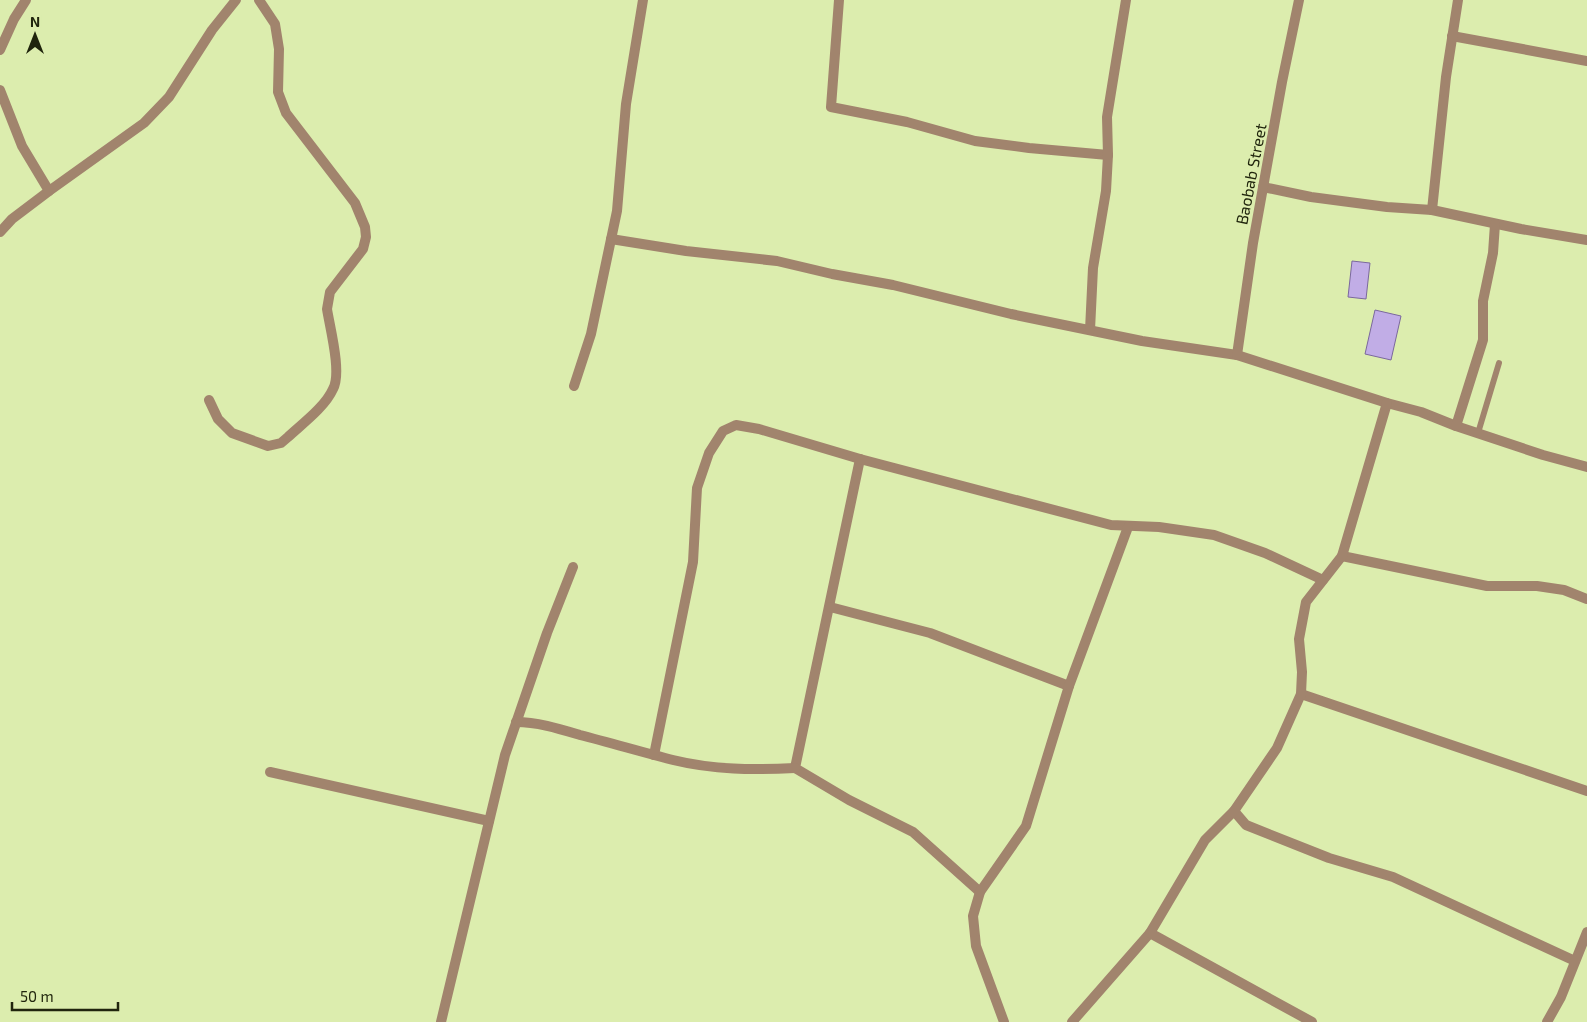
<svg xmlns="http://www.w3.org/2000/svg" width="1587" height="1022" font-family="'Exo 2',sans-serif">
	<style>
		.building { fill: #c1ade6; stroke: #7b689d }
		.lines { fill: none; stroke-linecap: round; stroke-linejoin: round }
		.lane { stroke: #a1846d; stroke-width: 6 }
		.street { stroke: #a1846d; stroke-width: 10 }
		.labels { text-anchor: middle; stroke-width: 4; stroke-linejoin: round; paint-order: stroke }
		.street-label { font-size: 16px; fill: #20250d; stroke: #dcedae }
	</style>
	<rect width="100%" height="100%" fill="#dcedae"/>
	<g class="building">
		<path d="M1352 261 1370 263 1366 299 1348 297Z"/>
		<path d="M1375 310 1401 316 1391 360 1365 354Z"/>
	</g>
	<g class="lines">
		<path class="lane" d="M1478 433 1499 363"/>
		<g class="street">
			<path d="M839 0 831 107 907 122 975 141 1029 148 1108 155"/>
			<path d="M1452 36 1587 61"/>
			<path d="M0 50 14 19 26 0"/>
			<path d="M0 90 22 146 49 191"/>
			<path d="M1263 187 1311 197 1387 207 1432 210 1521 229 1587 240"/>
			<path d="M1432 210 1446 77 1458 0"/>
			<path d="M0 232 12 219 49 191 144 123 169 97 212 30 236 0"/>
			<path d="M611 239 686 251 777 261 832 274 893 285 1011 314 1142 341 1237 355 1387 403 1421 412 1456 426 1543 455 1587 467"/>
			<path d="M1090 330 1093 268 1106 191 1108 155 1107 117 1126 0"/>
			<path d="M1237 355 1253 243 1282 82 1299 0"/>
			<path d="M574 386 591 334 617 211 626 104 643 0"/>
			<path d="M209 400 218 419 232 433 268 446 281 443 288 437C302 424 325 407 333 389 342 373 330 328 327 309L330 292 363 249 366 237 365 227 355 203 286 113 278 92 279 49 275 24 259 0"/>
			<path d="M1456 426 1483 340V301L1493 253 1495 224"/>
			<path d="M860 459 795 768 849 800 913 832 980 892"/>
			<path d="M1342 556 1487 586H1537L1564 590 1587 599"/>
			<path d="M830 607 930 633 1069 686"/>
			<path d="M1301 694 1587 791"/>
			<path d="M516 722C538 722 560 729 580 735 611 743 642 752 673 760 714 770 753 770 795 768"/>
			<path d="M654 755 693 562 697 488 709 453 723 431 736 425 759 429 860 459 1111 525 1159 527 1214 535 1265 553 1323 580"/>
			<path d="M270 772 489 821"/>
			<path d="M1234 811 1246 825 1329 858 1393 877 1575 961"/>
			<path d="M441 1022 505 755 547 633 573 567"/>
			<path d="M1004 1022 976 946 973 916 980 892 1026 826 1069 686 1128 527"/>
			<path d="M1072 1022 1150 933"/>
			<path d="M1312 1022 1150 933 1205 840 1234 811 1277 748 1301 694 1302 672 1299 639 1306 602 1342 556 1387 403"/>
			<path d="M1547 1022 1561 997 1587 932"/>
		</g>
	</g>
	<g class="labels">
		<g class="street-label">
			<text transform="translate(1251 174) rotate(-79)" y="6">Baobab Street</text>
		</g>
	</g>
	<g transform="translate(35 35)" stroke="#dcedae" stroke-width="4" paint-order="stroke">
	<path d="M0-4L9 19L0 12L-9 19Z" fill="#20250d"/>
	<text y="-8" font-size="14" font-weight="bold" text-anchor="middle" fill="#20250d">N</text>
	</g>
	<path d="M12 1002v8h106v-8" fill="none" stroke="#20250d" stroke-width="2.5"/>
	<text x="20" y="1002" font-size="15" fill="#20250d" stroke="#dcedae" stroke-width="4" paint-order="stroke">50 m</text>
</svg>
